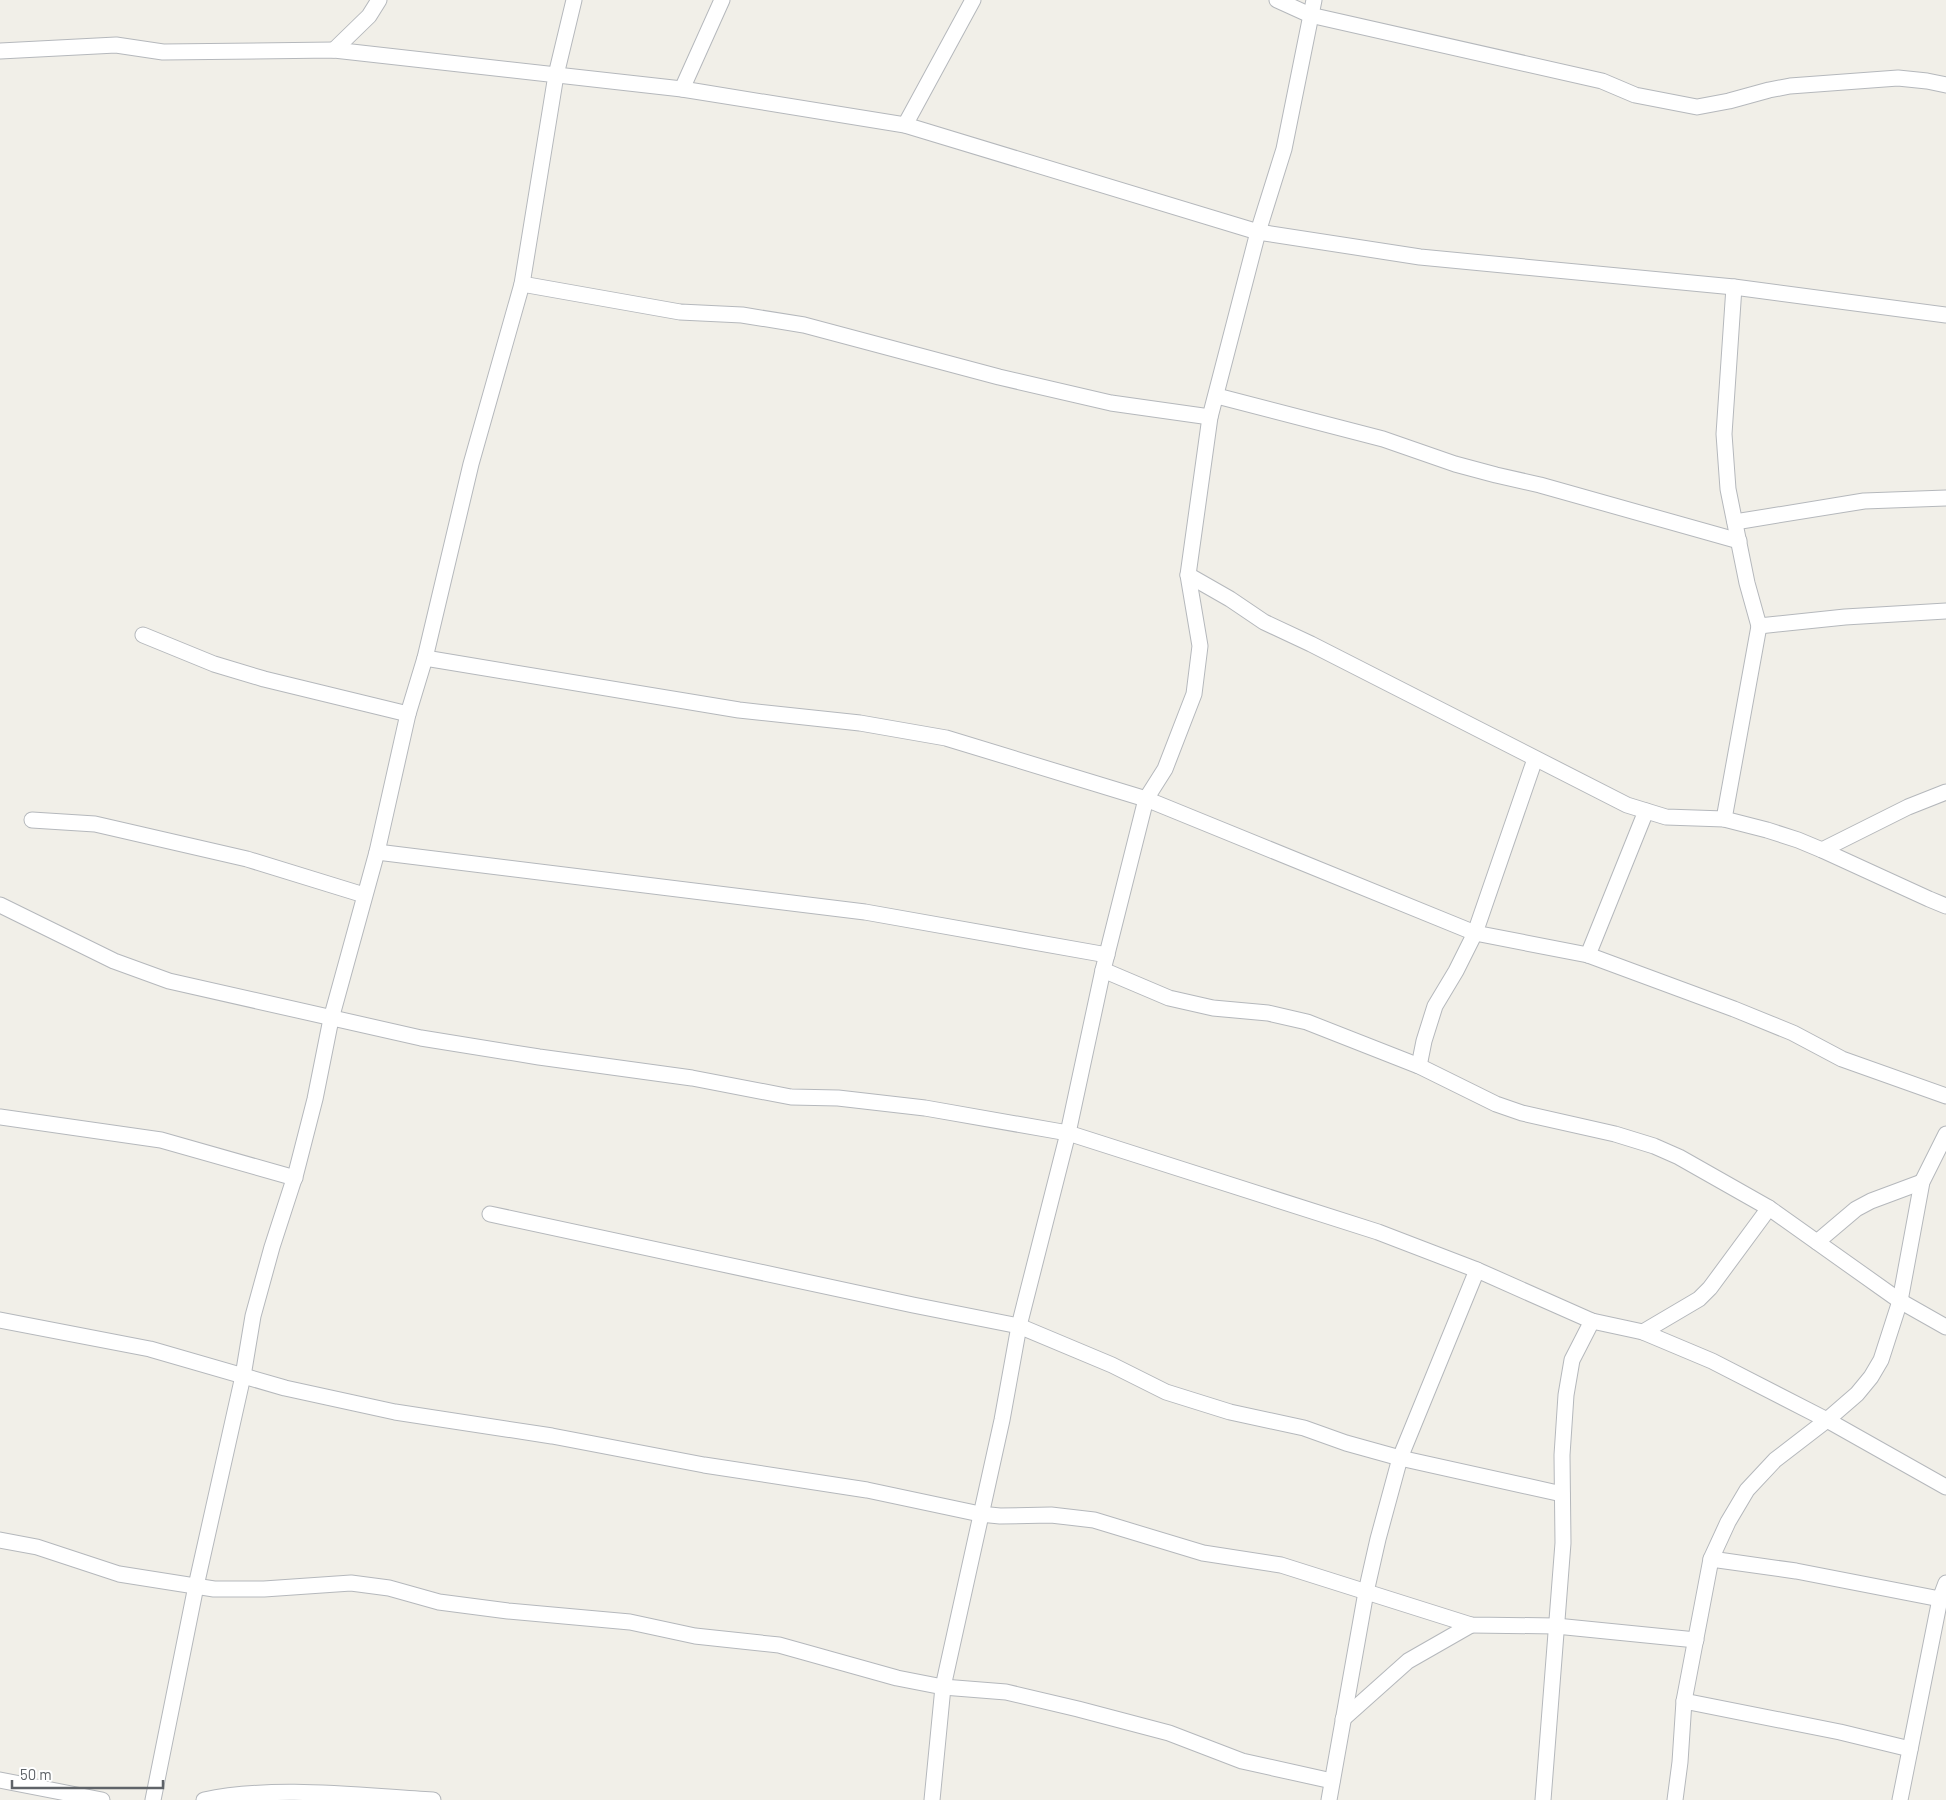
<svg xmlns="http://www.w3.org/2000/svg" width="1946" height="1800" font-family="Barlow,sans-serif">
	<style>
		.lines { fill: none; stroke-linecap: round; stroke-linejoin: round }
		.minor-casing { stroke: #b5b8bc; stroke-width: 17 }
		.minor { stroke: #fff; stroke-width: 15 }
	</style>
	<rect width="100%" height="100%" fill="#f1efe8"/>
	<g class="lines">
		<g class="minor-casing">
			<g id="minor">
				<path d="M1277 0 1310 15 1602 81 1635 95 1697 107 1729 101 1769 90 1790 86 1898 78 1927 81 1946 85"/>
				<path d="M334 50 369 16 379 0"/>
				<path d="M0 51 116 45 163 52 334 50 682 89 905 125 1258 232 1420 257 1734 287 1946 315"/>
				<path d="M682 89 722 0"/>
				<path d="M905 125 973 0"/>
				<path d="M522 284 680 312 742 315 804 325 999 377 1111 403 1210 417"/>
				<path d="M1734 287 1724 434 1728 489 1747 583 1759 626 1845 617 1946 611"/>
				<path d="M1217 396 1383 439 1455 464 1496 475 1540 485 1739 541"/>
				<path d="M1735 522 1864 501 1946 498"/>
				<path d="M1188 575 1230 599 1264 622 1311 644 1627 805 1666 817 1724 819 1767 830 1798 840 1822 850 1929 899 1946 906"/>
				<path d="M143 635 214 664 264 679 408 714"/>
				<path d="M425 658 739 710 860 723 946 738 1146 799 1475 933 1588 955 1734 1009 1793 1033 1842 1059 1946 1096"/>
				<path d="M1724 819 1759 626"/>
				<path d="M32 820 95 824 247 859 364 895"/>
				<path d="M1822 850 1908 807 1946 792"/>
				<path d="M377 852 865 912 1107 955"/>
				<path d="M0 905 114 961 169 981 421 1038 539 1057 692 1078 791 1097 838 1098 925 1108 1068 1133 1378 1232 1477 1270 1592 1321 1643 1332 1712 1361 1827 1420 1946 1487"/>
				<path d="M1588 955 1646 811"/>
				<path d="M1103 970 1169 998 1213 1008 1268 1013 1307 1022 1419 1066 1496 1104 1522 1113 1615 1134 1654 1146 1679 1157 1769 1208 1900 1301 1946 1327"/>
				<path d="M1419 1066 1424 1041 1435 1006 1456 971 1475 933 1535 759"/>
				<path d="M0 1117 161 1140 295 1178"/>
				<path d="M490 1214 913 1305 1019 1326 1112 1365 1166 1392 1230 1412 1304 1428 1346 1443 1400 1458 1562 1494"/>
				<path d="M1817 1242 1856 1209 1871 1201 1922 1182"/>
				<path d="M0 1320 150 1349 285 1388 395 1412 552 1436 704 1465 867 1490 980 1514 1000 1516 1051 1515 1094 1520 1203 1553 1281 1565 1471 1625 1556 1626 1696 1640"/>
				<path d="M1643 1332 1699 1299 1710 1288 1769 1208"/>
				<path d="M0 1540 37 1547 119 1574 214 1589H264L351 1583 389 1588 439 1602 508 1611 630 1622 695 1636 779 1645 897 1678 943 1687 1006 1692 1078 1709 1169 1733 1242 1761 1332 1781"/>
				<path d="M1711 1559 1796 1571 1940 1599"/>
				<path d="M1684 1701 1840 1732 1910 1749"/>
				<path d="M1343 1719 1408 1661 1471 1625"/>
				<path d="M0 1780 102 1800"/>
				<path d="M153 1800 196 1586 243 1376 253 1316 272 1247 296 1173 315 1099 331 1019 377 852 408 714 425 658 471 464 522 284 556 75 574 0"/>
				<path d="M204 1800C275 1785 360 1796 433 1800"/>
				<path d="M932 1800 943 1687 1002 1420 1019 1326 1068 1133 1103 970 1146 799 1165 769 1194 694 1200 646 1188 575 1210 417 1258 232 1284 149 1314 0"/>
				<path d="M1329 1800 1366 1592 1378 1539 1400 1458 1477 1270"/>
				<path d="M1543 1800 1563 1543 1562 1455 1566 1395 1572 1360 1592 1321"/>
				<path d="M1675 1800 1680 1762 1684 1701 1711 1559 1728 1522 1747 1490 1775 1460 1827 1420 1857 1394 1871 1377 1881 1360 1900 1301 1922 1182 1946 1134"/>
				<path d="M1900 1800 1940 1599 1946 1583"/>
			</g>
		</g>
		<use href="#minor" class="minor"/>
	</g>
	<path d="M12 1780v8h151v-8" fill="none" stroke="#5f6368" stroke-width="2.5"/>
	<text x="20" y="1780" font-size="15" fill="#5f6368" stroke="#ffffff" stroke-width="4" paint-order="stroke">50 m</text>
</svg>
